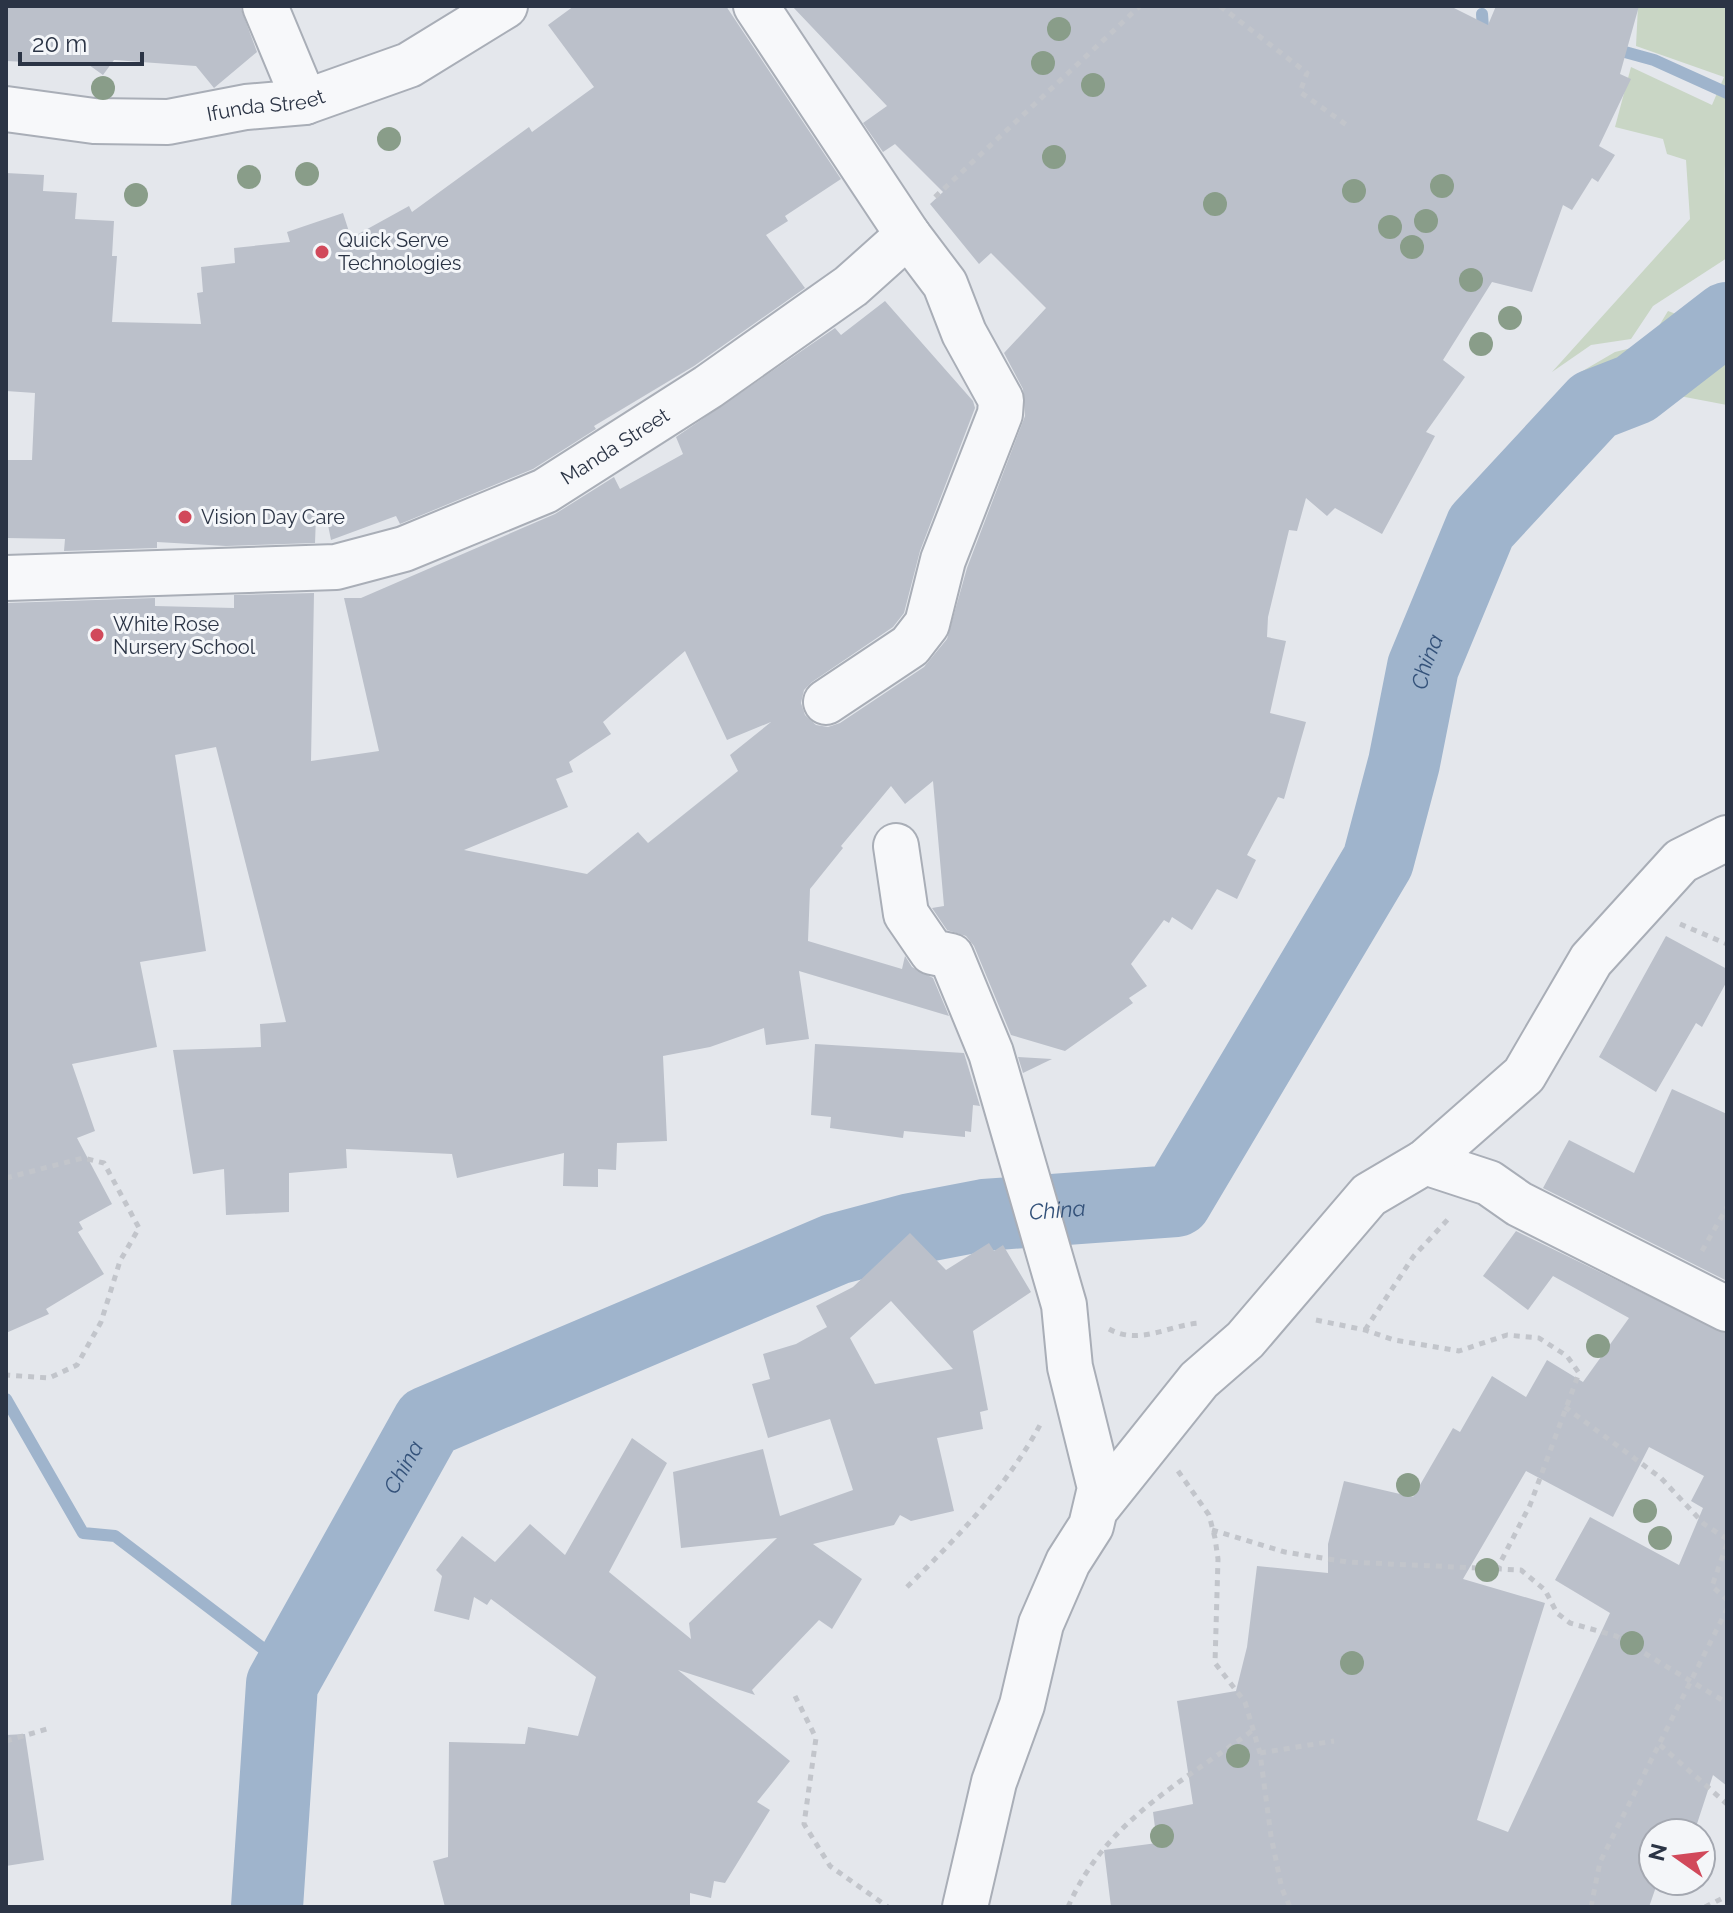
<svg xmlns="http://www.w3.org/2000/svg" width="1733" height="1913" font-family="Raleway,sans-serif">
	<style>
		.green { fill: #c9d6c5 }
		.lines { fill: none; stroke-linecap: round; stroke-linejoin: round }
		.stream { stroke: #9fb4cc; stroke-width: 12 }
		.river { stroke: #9fb4cc; stroke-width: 72 }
		.building { fill: #bbc0ca; fill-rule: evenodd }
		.street-casing { stroke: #a9aeb7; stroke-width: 48 }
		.path { stroke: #c2c5cb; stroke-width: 5; stroke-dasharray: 6 6; stroke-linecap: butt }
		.street { stroke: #f7f8fa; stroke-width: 44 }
		.tree { fill: #899d89 }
		.poi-dot { fill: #d1495b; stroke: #f4f6f9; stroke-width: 3 }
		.labels { text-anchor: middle; stroke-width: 6; stroke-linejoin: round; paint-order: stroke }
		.street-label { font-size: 20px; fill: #2b3445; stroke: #f4f6f9 }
		.poi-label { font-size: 20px; fill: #2b3445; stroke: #f4f6f9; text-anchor: start }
		.water-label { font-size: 22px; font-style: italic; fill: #34527a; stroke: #f4f6f9 }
	</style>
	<rect width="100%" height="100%" fill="#e4e7ec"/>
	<g class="green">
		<path d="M1638 6H1727V149C1722 163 1727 236 1727 258L1653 306 1631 339 1591 345 1552 372 1690 219 1686 160 1667 154 1663 139 1615 127 1631 67 1712 105 1724 77 1636 46Z"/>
		<path d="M1668 311 1727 333V405L1574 376 1615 352 1648 344Z"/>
	</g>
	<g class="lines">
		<g class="stream">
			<path d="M1482 14 1483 28 1492 34"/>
			<path d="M1614 49 1654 60 1727 93"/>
			<path d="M6 1399 83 1533 115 1536 290 1669"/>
		</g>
		<path class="river" id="s1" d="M267 1907 282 1684 428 1422 836 1249 911 1229 984 1215 1176 1201 1378 861 1404 763 1423 667 1481 527 1594 405 1635 389 1727 318"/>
	</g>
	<g class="building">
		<path d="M6 6H240L257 52 214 88 196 66 114 60 103 75 89 65 6 61Z"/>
		<path d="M574 6H726L841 179 785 216 788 221 766 235 805 288 694 366 594 426 596 429 533 469 400 524 396 516 331 540 326 515 316 516 315 543 226 546 157 542V548L64 551 65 539 6 538V460H32L35 393 6 391V173L44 175 43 191 77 193 75 219 114 221 112 256H117L112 322 201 324 197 293 203 292 201 267 235 263 234 248 290 242 287 232 343 213 351 238 409 206 412 212 529 127 532 132 594 87 548 25Z"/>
		<path d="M792 6H1450L1488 25 1496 6H1639L1620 74 1631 79 1599 146 1615 155 1598 182 1592 178 1572 210 1563 205 1532 292 1492 282 1443 360 1465 377 1426 432 1435 436 1382 534 1335 508 1327 516 1306 498 1297 531 1289 530 1268 617 1267 637 1286 641 1270 713 1306 722 1284 799 1278 797 1247 855 1256 860 1237 899 1217 889 1192 930 1172 917 1169 923 1164 920 1131 964 1147 986 1129 998 1133 1003 1065 1051 1011 1035 974 946 966 936 947 930 932 908 944 906 933 781 905 804 891 786 841 846 843 848 810 889 808 941 902 969 905 956 912 967 933 978 949 1016 799 971 809 1039 766 1045 764 1028 710 1047 663 1056 667 1141 617 1143 616 1170 598 1169V1187L563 1186 564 1153 457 1178 452 1154 346 1149 347 1168 289 1173V1212L226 1215 224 1169 193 1174 173 1050 261 1047 260 1024 286 1022 216 747 175 755 206 951 140 962 157 1047 72 1064 95 1131 77 1138 112 1204 79 1222 83 1229 78 1232 104 1274 46 1309 49 1314 6 1333V603L155 598V606L234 608V595L314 593 311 761 379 751 344 598H361L555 514 614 477 620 489 683 454 676 437 835 328 841 335 885 301 973 401 975 408 920 551 904 613 893 627 812 682 804 690 801 703 805 715 816 725 828 727 840 723 924 667 947 639 967 568 1025 416 1023 389 1004 353 1046 308 991 253 979 264 930 204 943 192 895 144 883 152 863 123 887 106ZM685 651 727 740 771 722 730 755 738 771 648 843 638 832 587 874 464 850 568 807 556 779 573 772 569 762 611 734 603 722Z"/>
		<path d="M1666 936 1727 969V981L1702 1027 1696 1023 1656 1092 1599 1057Z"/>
		<path d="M815 1044 964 1053 980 1106 973 1105 971 1132 965 1131V1137L904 1131 903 1138 830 1128 831 1117 811 1115Z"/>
		<path d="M1018 1057 1052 1059 1023 1073Z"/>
		<path d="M1672 1089 1727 1114V1281L1543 1188 1569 1140 1634 1173Z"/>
		<path d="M1516 1231 1727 1334V1786L1713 1775 1694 1833H1687L1678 1823 1674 1833H1653V1881H1658L1649 1907H1111L1104 1850 1157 1843 1153 1812 1193 1804 1177 1701 1236 1691 1247 1647 1257 1566 1328 1573V1544L1344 1481 1413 1497 1453 1428 1460 1432 1492 1376 1526 1397 1547 1360 1583 1382 1629 1318 1553 1276 1528 1310 1483 1276ZM1649 1447 1704 1476 1691 1501 1703 1508 1679 1565 1590 1517 1555 1580 1610 1613 1508 1832 1477 1820 1545 1603 1463 1579 1526 1471 1613 1517Z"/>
		<path d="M910 1233 946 1270 989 1243 994 1251 1003 1245 1031 1292 973 1331 988 1410 980 1412 983 1429 937 1438 954 1511 911 1521 900 1515 894 1525 813 1544 862 1579 832 1629 819 1620 752 1690 755 1695 678 1670 790 1761 757 1802 770 1810 725 1883 714 1881 711 1898 690 1893V1907H445L433 1861 448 1857 449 1742 525 1744 528 1727 578 1736 596 1677 491 1599 487 1605 474 1597 469 1620 434 1611 442 1576 436 1570 462 1536 495 1562 530 1524 565 1555 632 1438 667 1463 609 1572 691 1639 689 1623 777 1538 681 1548 673 1472 763 1449 780 1516 853 1490 830 1419 768 1438 752 1384 770 1379 763 1354 796 1344 827 1327 816 1306 853 1287ZM891 1301 953 1369 875 1384 850 1338Z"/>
		<path d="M25 1734 44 1860 6 1866V1735Z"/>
	</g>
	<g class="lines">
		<g class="street-casing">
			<g id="street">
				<path d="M265 6 305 102"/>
				<path d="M756 6 908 235 945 284 964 333 1001 400 1000 414 943 560 927 624 910 646 826 702"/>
				<path id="s2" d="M6 109 94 121 168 122 246 107 305 102 409 65 505 6"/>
				<path id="s3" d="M6 578 336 567 404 549 545 491 708 387 851 286 908 235"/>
				<path d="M896 846 906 914 932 952 951 956 991 1053 1064 1305 1070 1367 1100 1488 1091 1526 1068 1562 1041 1624 1022 1705 994 1782 965 1907"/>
				<path d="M1425 1162 1489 1183 1519 1204 1727 1309"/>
				<path d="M1099 1505 1199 1380 1245 1340 1369 1195 1425 1162 1524 1075 1591 960 1681 861 1727 838"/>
			</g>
		</g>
		<g class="path">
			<path d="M1220 6 1307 73 1300 92 1348 126"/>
			<path d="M935 197 1140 6"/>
			<path d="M1680 924 1727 944"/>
			<path d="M6 1178 83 1158 104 1163 139 1228 120 1261 101 1322 77 1365 49 1378 6 1375"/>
			<path d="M1702 1251 1727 1207"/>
			<path d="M1316 1320 1365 1330 1394 1340 1459 1351 1507 1335 1539 1338 1567 1356 1579 1373 1530 1505 1498 1567"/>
			<path d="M1109 1329C1140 1346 1168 1325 1200 1323"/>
			<path d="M1365 1330 1413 1257 1451 1216"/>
			<path d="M1565 1407 1661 1478 1704 1524 1727 1539"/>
			<path d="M1178 1471 1209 1515 1215 1538 1218 1559 1215 1663 1245 1702 1260 1753 1271 1836 1282 1889 1290 1907"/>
			<path d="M1212 1530 1285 1552 1347 1562 1521 1570 1545 1590 1557 1613 1570 1623 1616 1636 1727 1703"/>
			<path d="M1727 1544 1712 1586 1727 1600"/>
			<path d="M907 1587C957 1538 1007 1486 1040 1425"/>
			<path d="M795 1696 816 1738 804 1824 830 1866 888 1907"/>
			<path d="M6 1741 47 1729"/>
			<path d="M1660 1745 1727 1804"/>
			<path d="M1260 1753 1334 1741"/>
			<path d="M1068 1907C1106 1820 1180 1784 1253 1730"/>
			<path d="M1591 1907 1600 1862 1727 1609"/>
			<path d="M1705 1907 1727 1896"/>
		</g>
		<use href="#street" class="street"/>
	</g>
	<g class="tree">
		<circle cx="1059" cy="29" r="12"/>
		<circle cx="1043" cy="63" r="12"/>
		<circle cx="1093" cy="85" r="12"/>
		<circle cx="103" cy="88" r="12"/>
		<circle cx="389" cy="139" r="12"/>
		<circle cx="1054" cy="157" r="12"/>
		<circle cx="307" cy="174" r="12"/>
		<circle cx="249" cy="177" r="12"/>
		<circle cx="1442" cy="186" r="12"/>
		<circle cx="1354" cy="191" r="12"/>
		<circle cx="136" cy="195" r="12"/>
		<circle cx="1215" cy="204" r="12"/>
		<circle cx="1426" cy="221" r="12"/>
		<circle cx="1390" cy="227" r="12"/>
		<circle cx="1412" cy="247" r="12"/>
		<circle cx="1471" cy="280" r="12"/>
		<circle cx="1510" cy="318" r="12"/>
		<circle cx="1481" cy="344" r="12"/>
		<circle cx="1598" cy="1346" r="12"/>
		<circle cx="1408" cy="1485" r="12"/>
		<circle cx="1645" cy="1511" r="12"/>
		<circle cx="1660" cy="1538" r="12"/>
		<circle cx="1487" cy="1570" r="12"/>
		<circle cx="1632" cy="1643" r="12"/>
		<circle cx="1352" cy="1663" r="12"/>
		<circle cx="1238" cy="1756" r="12"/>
		<circle cx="1162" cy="1836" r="12"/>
	</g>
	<g class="poi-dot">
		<circle cx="322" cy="252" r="8"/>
		<circle cx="185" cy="517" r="8"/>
		<circle cx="97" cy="635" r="8"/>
	</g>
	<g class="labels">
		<g class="street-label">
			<text dy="7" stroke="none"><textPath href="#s2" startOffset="262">Ifunda Street</textPath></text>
			<text dy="7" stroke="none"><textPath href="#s3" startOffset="636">Manda Street</textPath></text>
		</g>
		<g class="poi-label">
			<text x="338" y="247">Quick Serve<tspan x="338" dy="23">Technologies</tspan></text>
			<text x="201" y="524">Vision Day Care</text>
			<text x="113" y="631">White Rose<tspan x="113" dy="23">Nursery School</tspan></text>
		</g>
		<g class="water-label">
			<text dy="8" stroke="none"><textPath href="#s1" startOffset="1912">China</textPath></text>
			<text dy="8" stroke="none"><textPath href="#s1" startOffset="1192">China</textPath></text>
			<text dy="8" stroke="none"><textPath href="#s1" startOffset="472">China</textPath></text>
		</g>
	</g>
	<rect width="1733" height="1913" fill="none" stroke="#2b3445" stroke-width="16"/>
	<g transform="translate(1677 1857) rotate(284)"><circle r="38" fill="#f4f6f9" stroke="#a4a8b1" stroke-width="2"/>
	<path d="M0-6L14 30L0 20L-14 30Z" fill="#d1495b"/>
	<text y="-12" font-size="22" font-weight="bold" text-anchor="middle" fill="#2b3445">N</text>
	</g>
	<path d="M20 52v12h122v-12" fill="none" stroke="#2b3445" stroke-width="4"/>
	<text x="32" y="52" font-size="24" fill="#2b3445" stroke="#f4f6f9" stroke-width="6" paint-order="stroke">20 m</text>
</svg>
